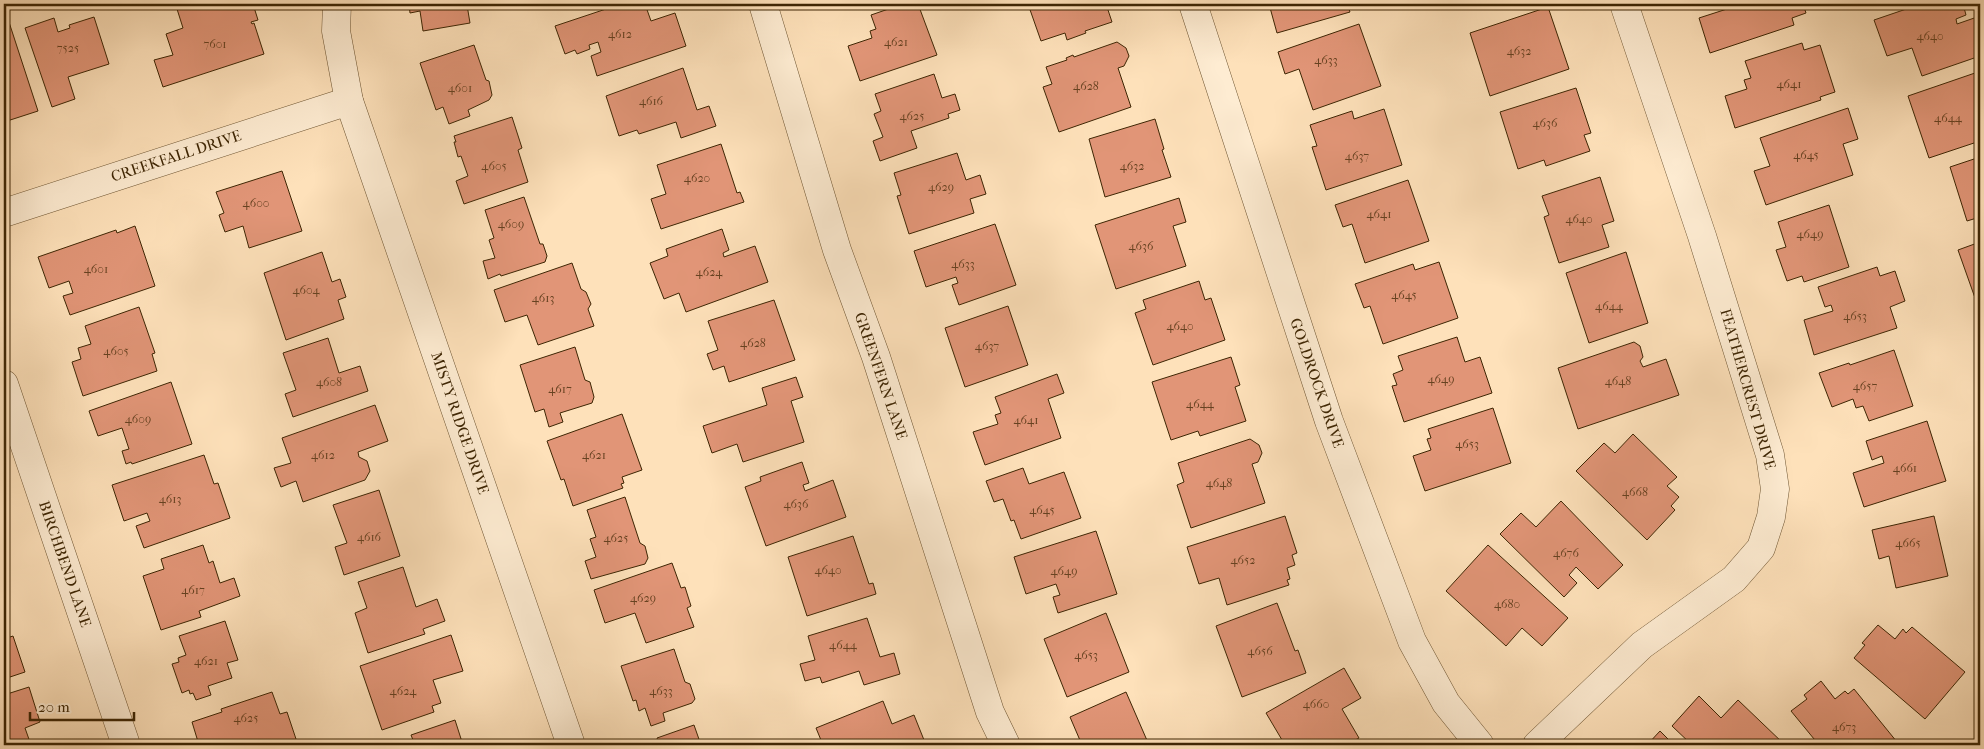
<svg xmlns="http://www.w3.org/2000/svg" width="1984" height="749" font-family="'IM FELL French Canon',serif">
	<style>
		.building { fill: #e19577; stroke: #3e2604 }
		.lines { fill: none; stroke-linecap: round; stroke-linejoin: round }
		.minor-casing { stroke: #6e5532; stroke-width: 29 }
		.minor { stroke: #feecd2; stroke-width: 28 }
		.labels { text-anchor: middle; stroke-width: 4; stroke-linejoin: round; paint-order: stroke }
		.number-label { font-size: 12px; fill: #674221 }
		.street-label { font-size: 15px; fill: #3e2604; stroke: #feecd2 }
	</style>
	<rect width="100%" height="100%" fill="#fee1ba"/>
	<filter id="stains"><feTurbulence type="fractalNoise" baseFrequency=".004" numOctaves="4"/><feColorMatrix values="0 0 0 0 .2 0 0 0 0 .09 0 0 0 0 .02 0 0 0 .5 -.17"/></filter>
	<radialGradient id="worn" r=".72"><stop offset=".6" stop-color="#630" stop-opacity="0"/><stop offset="1" stop-color="#630" stop-opacity=".3"/></radialGradient>
	<g class="building">
		<path d="M193 4H253L258 20 251 22 252 24 254 23 264 54 163 87 154 60 173 55 166 34 183 28 177 9Z"/>
		<path d="M409 4 467 5 470 23 423 31 420 11 410 13Z"/>
		<path d="M621 4H645L651 21 675 13 686 46 597 76 591 56 601 52 598 42 589 45 590 49 577 54 575 50 565 54 555 26Z"/>
		<path d="M903 4H918L937 55 860 81 848 46 872 38 870 31 876 29 871 15Z"/>
		<path d="M1028 4H1106L1112 22 1085 31 1086 33 1067 40 1065 33 1041 41Z"/>
		<path d="M1269 4H1347L1350 12 1277 33Z"/>
		<path d="M1729 4H1803L1806 13 1792 18 1794 25 1710 53 1699 18 1730 8Z"/>
		<path d="M1921 4H1963L1966 15 1956 19 1957 24 1980 16V56L1922 76 1912 48 1887 56 1874 20Z"/>
		<path d="M1548 7 1569 69 1490 96 1470 33Z"/>
		<path d="M7 16 38 111 4 122V17Z"/>
		<path d="M94 17 109 64 68 77 75 99 52 107 25 28 54 18 58 32 70 28 69 25Z"/>
		<path d="M1359 24 1381 86 1313 110 1299 69 1285 74 1278 52Z"/>
		<path d="M1117 42 1126 48 1129 56 1124 66 1118 68 1131 107 1059 132 1043 87 1052 84 1046 67 1067 60 1066 58 1073 55 1074 57Z"/>
		<path d="M1802 43 1804 50 1820 45 1835 92 1820 97 1821 100 1735 128 1725 96 1747 89 1744 80 1751 78 1745 61Z"/>
		<path d="M474 45 486 80 489 81 492 95 489 100 468 110 470 116 449 124 443 107 436 110 420 63Z"/>
		<path d="M683 68 697 110 709 106 716 126 681 138 676 122 639 134 637 130 619 136 606 96Z"/>
		<path d="M1975 73 1980 87V141L1929 158 1908 96Z"/>
		<path d="M934 74 942 98 955 94 960 110 948 114 949 118 911 131 917 148 880 161 873 141 883 137 874 114 881 111 875 94Z"/>
		<path d="M1576 88 1591 133 1584 135 1590 151 1546 166 1544 160 1518 169 1500 112Z"/>
		<path d="M1848 108 1858 139 1843 144 1853 175 1766 205 1754 171 1770 166 1760 138Z"/>
		<path d="M1384 109 1402 165 1326 190 1312 147 1317 146 1310 125 1352 111 1354 119Z"/>
		<path d="M512 117 522 148 518 150 528 182 464 204 456 181 468 176 461 156 458 157 454 142H456L454 136Z"/>
		<path d="M1155 119 1164 149 1162 150 1171 177 1105 197 1089 139Z"/>
		<path d="M721 144 737 193 740 192 744 202 661 229 651 199 666 194 657 165Z"/>
		<path d="M957 153 966 180 980 175 986 194 970 199 974 213 909 234 897 196 901 195 894 173Z"/>
		<path d="M1980 157V217L1967 221 1950 167Z"/>
		<path d="M282 171 302 231 249 248 243 226 225 232 219 215 224 213 216 192Z"/>
		<path d="M1600 177 1614 221 1602 225 1609 247 1559 263 1544 217 1549 215 1542 196Z"/>
		<path d="M1408 180 1429 241 1365 263 1352 224 1343 227 1335 205Z"/>
		<path d="M524 197 540 244H543L547 256 545 262 501 276 500 274 488 279 483 261 495 258 489 240 494 238 485 210Z"/>
		<path d="M1179 198 1186 222 1173 226 1186 266 1116 289 1095 225Z"/>
		<path d="M1829 205 1849 267 1804 282 1802 276 1787 281 1776 250 1786 247 1778 222Z"/>
		<path d="M995 224 1016 285 959 305 952 285 958 283 956 277 926 287 914 251Z"/>
		<path d="M135 226 155 286 70 315 63 296 73 293 69 281 49 288 38 257 116 230 117 233Z"/>
		<path d="M722 229 729 250 723 253 724 257 755 246 768 282 686 312 679 293 664 299 650 263 668 256 666 249Z"/>
		<path d="M1980 242V312L1958 250Z"/>
		<path d="M322 252 332 282 340 279 346 297 338 300 344 319 286 340 264 273Z"/>
		<path d="M1626 252 1648 323 1589 343 1566 273Z"/>
		<path d="M1439 262 1458 318 1383 344 1370 306 1364 308 1355 284 1413 264 1415 270Z"/>
		<path d="M572 263 581 289 586 292 591 304 588 309 594 326 538 345 527 315 505 322 494 290Z"/>
		<path d="M1877 267 1880 276 1895 271 1905 301 1890 307 1897 328 1814 355 1804 320 1833 311 1831 305 1825 307 1818 287Z"/>
		<path d="M1199 281 1205 300 1211 298 1225 340 1153 365 1135 313 1146 309 1143 300Z"/>
		<path d="M774 300 795 360 729 382 724 366 713 370 707 354 718 350 708 321Z"/>
		<path d="M1008 306 1028 365 965 387 945 328Z"/>
		<path d="M139 307 155 353 152 354 157 371 83 396 72 362 81 359 78 348 91 344 85 326Z"/>
		<path d="M1457 337 1465 362 1480 357 1492 393 1404 422 1392 386 1397 385 1393 374 1403 370 1398 356Z"/>
		<path d="M328 338 339 373 360 366 368 391 293 417 285 394 296 390 283 353Z"/>
		<path d="M1634 342 1640 346 1643 357 1640 361 1643 367 1666 359 1679 395 1578 429 1558 368Z"/>
		<path d="M575 347 585 380 590 382 594 397 592 403 560 413 563 422 549 427 544 409 535 412 520 365Z"/>
		<path d="M1894 350 1913 406 1869 421 1863 406 1856 408 1853 399 1832 407 1819 373 1849 363 1850 365Z"/>
		<path d="M1231 357 1240 385 1235 387 1246 421 1200 436 1198 431 1171 440 1152 382Z"/>
		<path d="M1057 374 1064 393 1048 399 1061 438 985 465 973 432 998 424 995 415 1001 413 995 397Z"/>
		<path d="M796 377 803 397 791 401 804 442 743 462 737 444 712 453 703 426 767 405 762 388Z"/>
		<path d="M171 382 192 444 132 464 131 462 126 464 122 451 129 449 122 428 98 436 89 411Z"/>
		<path d="M375 405 388 441 358 452 359 457 367 461 370 471 365 480 303 502 296 481 281 487 274 468 291 463 282 438Z"/>
		<path d="M1493 408 1511 463 1425 491 1413 456 1431 450 1427 439 1431 438 1428 429Z"/>
		<path d="M622 414 642 470 622 477 624 483 621 484 623 488 573 506 564 479 561 480 547 441Z"/>
		<path d="M1927 421 1946 481 1864 507 1853 473 1884 463 1882 456 1872 460 1866 441Z"/>
		<path d="M1633 434 1677 477 1667 486 1679 497 1671 506 1675 510 1647 540 1576 471 1604 443 1615 453Z"/>
		<path d="M1250 439 1259 445 1262 453 1258 462 1252 464 1265 503 1191 528 1177 485 1184 482 1178 463Z"/>
		<path d="M204 455 214 484 218 483 230 518 144 548 136 526 150 521 147 513 124 521 112 485Z"/>
		<path d="M802 462 809 483 803 485 805 491 833 480 846 517 766 546 745 487 761 481 760 477Z"/>
		<path d="M1023 468 1029 484 1064 472 1081 518 1021 539 1014 520 1011 521 1003 499 994 502 986 481Z"/>
		<path d="M379 490 400 556 344 575 335 547 347 543 333 505Z"/>
		<path d="M625 497 640 543 645 546 648 558 645 564 591 579 585 561 596 557 590 539 596 537 587 510Z"/>
		<path d="M1561 501 1623 565 1598 589 1576 567 1569 575 1577 583 1564 597 1500 534 1521 513 1536 527Z"/>
		<path d="M1285 516 1297 553 1292 555 1295 565 1287 568 1290 579 1287 580 1289 585 1227 605 1219 578 1199 584 1187 547Z"/>
		<path d="M1934 516 1948 576 1896 588 1889 556 1879 559 1872 530Z"/>
		<path d="M1096 531 1117 594 1058 613 1053 597 1060 595 1056 584 1026 594 1014 557Z"/>
		<path d="M853 536 869 584 873 583 876 594 807 616 788 557Z"/>
		<path d="M203 545 209 563 213 561 220 583 234 578 240 596 199 611 201 617 161 630 143 576 164 569 161 559Z"/>
		<path d="M1488 545 1568 618 1542 646 1522 628 1506 646 1446 591Z"/>
		<path d="M672 563 681 588 685 587 691 606 687 608 694 627 646 643 635 613 605 623 594 590Z"/>
		<path d="M403 567 416 607 437 599 445 621 423 629 425 634 368 653 355 613 367 608 358 582Z"/>
		<path d="M1277 603 1295 651 1298 650 1306 673 1242 697 1216 626Z"/>
		<path d="M1106 613 1129 672 1067 697 1044 639Z"/>
		<path d="M867 618 880 657 894 653 900 674 864 685 859 671 822 683 820 677 805 681 800 664 815 660 808 636Z"/>
		<path d="M225 621 238 660 227 663 232 678 208 686 211 695 196 700 193 693 190 694 189 690 182 693 172 664 179 662 178 658 186 655 179 636Z"/>
		<path d="M1878 625 1895 639 1903 629 1906 633 1912 627 1965 672 1925 719 1854 658 1865 645 1862 643Z"/>
		<path d="M451 635 463 671 433 680 441 703 432 706 434 712 382 730 360 666Z"/>
		<path d="M13 636 25 672 4 679V639Z"/>
		<path d="M674 649 685 682 690 684 695 699 692 703 663 713 665 721 651 726 645 708 639 711 636 700 633 701 621 666Z"/>
		<path d="M1344 668 1361 698 1342 709 1359 738 1346 745H1285L1266 713Z"/>
		<path d="M1821 681 1835 699 1845 691 1848 694 1854 689 1897 742 1894 745H1819L1791 711 1807 699 1804 695Z"/>
		<path d="M29 687 40 722 25 728 31 745H4V695Z"/>
		<path d="M272 692 280 714 287 712 298 745H199L192 722 222 712 221 709Z"/>
		<path d="M1126 692 1149 745H1090L1089 743 1082 745 1070 717Z"/>
		<path d="M1699 696 1721 718 1738 700 1785 745H1692L1672 726Z"/>
		<path d="M883 701 892 724 914 715 926 745H838L836 740 823 745 816 728Z"/>
		<path d="M455 720 463 745H415L411 735Z"/>
		<path d="M694 725 701 745H659L657 738Z"/>
		<path d="M1660 731 1674 745H1647Z"/>
	</g>
	<g class="lines">
		<g class="minor-casing">
			<g id="minor">
				<path d="M337 4 336 31 349 101 571 745"/>
				<path d="M763 4 837 250 876 357 990 712 1006 745"/>
				<path d="M1193 4 1329 421 1412 641 1446 703 1480 745"/>
				<path d="M4 213 349 101"/>
				<path d="M4 384 126 745"/>
				<path d="M1537 745 1642 645 1734 579 1761 548 1771 517 1775 489 1770 455 1702 236 1624 4"/>
			</g>
		</g>
		<use href="#minor" class="minor"/>
	</g>
	<g class="labels">
		<g class="number-label">
			<text x="620" y="38">4612</text>
			<text x="1930" y="40">4640</text>
			<text x="896" y="46">4621</text>
			<text x="215" y="48">7601</text>
			<text x="68" y="52">7525</text>
			<text x="1519" y="55">4632</text>
			<text x="1326" y="64">4633</text>
			<text x="1789" y="88">4641</text>
			<text x="1086" y="90">4628</text>
			<text x="460" y="92">4601</text>
			<text x="651" y="105">4616</text>
			<text x="912" y="120">4625</text>
			<text x="1948" y="122">4644</text>
			<text x="1545" y="127">4636</text>
			<text x="1806" y="159">4645</text>
			<text x="1357" y="160">4637</text>
			<text x="494" y="170">4605</text>
			<text x="1132" y="170">4632</text>
			<text x="697" y="182">4620</text>
			<text x="941" y="191">4629</text>
			<text x="256" y="207">4600</text>
			<text x="1379" y="218">4641</text>
			<text x="1579" y="223">4640</text>
			<text x="511" y="228">4609</text>
			<text x="1810" y="238">4649</text>
			<text x="1141" y="250">4636</text>
			<text x="963" y="268">4633</text>
			<text x="96" y="273">4601</text>
			<text x="709" y="276">4624</text>
			<text x="306" y="294">4604</text>
			<text x="1404" y="299">4645</text>
			<text x="543" y="302">4613</text>
			<text x="1609" y="310">4644</text>
			<text x="1855" y="320">4653</text>
			<text x="1180" y="330">4640</text>
			<text x="753" y="347">4628</text>
			<text x="987" y="350">4637</text>
			<text x="116" y="355">4605</text>
			<text x="1441" y="383">4649</text>
			<text x="1618" y="385">4648</text>
			<text x="329" y="386">4608</text>
			<text x="1865" y="390">4657</text>
			<text x="560" y="393">4617</text>
			<text x="1200" y="408">4644</text>
			<text x="138" y="423">4609</text>
			<text x="1026" y="424">4641</text>
			<text x="1467" y="448">4653</text>
			<text x="323" y="459">4612</text>
			<text x="594" y="459">4621</text>
			<text x="1905" y="472">4661</text>
			<text x="1219" y="487">4648</text>
			<text x="1635" y="496">4668</text>
			<text x="170" y="503">4613</text>
			<text x="796" y="508">4636</text>
			<text x="1042" y="514">4645</text>
			<text x="369" y="541">4616</text>
			<text x="616" y="542">4625</text>
			<text x="1908" y="547">4665</text>
			<text x="1566" y="557">4676</text>
			<text x="1243" y="564">4652</text>
			<text x="828" y="574">4640</text>
			<text x="1064" y="575">4649</text>
			<text x="193" y="594">4617</text>
			<text x="643" y="602">4629</text>
			<text x="1507" y="608">4680</text>
			<text x="843" y="649">4644</text>
			<text x="1260" y="655">4656</text>
			<text x="1086" y="659">4653</text>
			<text x="206" y="665">4621</text>
			<text x="403" y="695">4624</text>
			<text x="661" y="695">4633</text>
			<text x="1316" y="708">4660</text>
			<text x="246" y="722">4625</text>
			<text x="1844" y="731">4673</text>
		</g>
		<g class="street-label">
			<text transform="translate(176 156) rotate(-18)" y="5">CREEKFALL DRIVE</text>
			<text transform="translate(881 376) rotate(71)" y="5">GREENFERN LANE</text>
			<text transform="translate(1317 383) rotate(71)" y="5">GOLDROCK DRIVE</text>
			<text transform="translate(1748 389) rotate(74)" y="5">FEATHERCREST DRIVE</text>
			<text transform="translate(460 423) rotate(71)" y="5">MISTY RIDGE DRIVE</text>
			<text transform="translate(65 564) rotate(71)" y="5">BIRCHBEND LANE</text>
		</g>
	</g>
	<rect width="1984" height="749" fill="none" stroke="#fee1ba" stroke-width="20"/>
	<rect x="5" y="5" width="1974" height="739" fill="none" stroke="#3e2604" stroke-width="2.5"/>
	<rect x="10" y="10" width="1964" height="729" fill="none" stroke="#3e2604"/>
	<path d="M30 712v8h104v-8" fill="none" stroke="#3e2604" stroke-width="2.5"/>
	<text x="38" y="712" font-size="15" fill="#3e2604" stroke="#feecd2" stroke-width="4" paint-order="stroke">20 m</text>
	<rect width="100%" height="100%" filter="url(#stains)"/>
	<rect width="100%" height="100%" fill="url(#worn)"/>
</svg>
